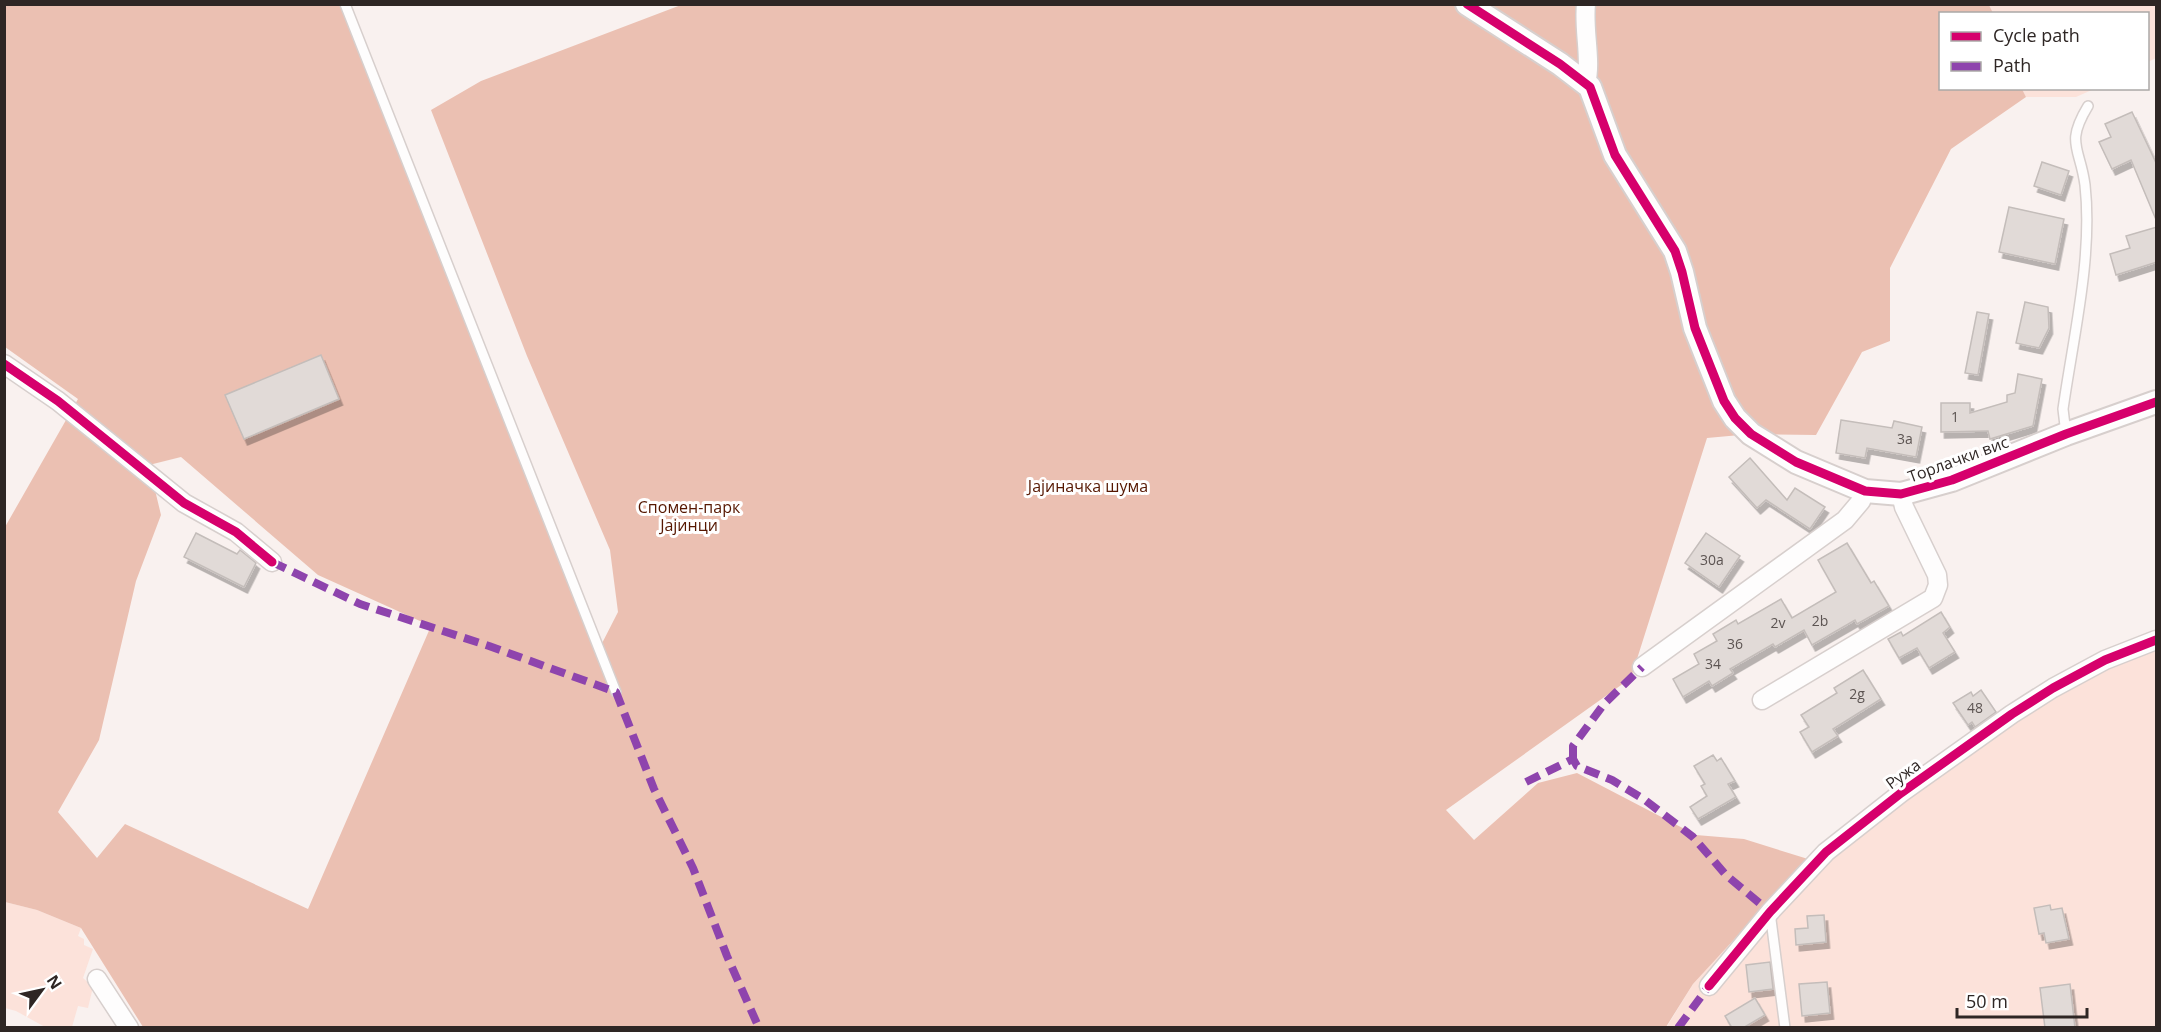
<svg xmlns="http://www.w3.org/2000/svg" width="2161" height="1032" font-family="'Open Sans',sans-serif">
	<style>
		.green { fill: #fce2da }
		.forest { fill: #ebc0b2; fill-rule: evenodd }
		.building { fill: #e1dad7; stroke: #c4bdba; stroke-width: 1.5; filter: url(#shadow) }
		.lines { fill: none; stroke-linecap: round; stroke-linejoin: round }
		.service-casing { stroke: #d7cfcd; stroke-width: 12 }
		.minor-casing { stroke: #d7cfcd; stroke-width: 21 }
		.tertiary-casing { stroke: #d7cfcd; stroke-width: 26 }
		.service { stroke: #fefdfd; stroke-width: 9 }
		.minor { stroke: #fefdfd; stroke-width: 18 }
		.tertiary { stroke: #fefdfd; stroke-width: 22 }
		.quiet { stroke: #8e44ad; stroke-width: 8; stroke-dasharray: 15 8; stroke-linecap: butt }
		.cycleway-casing { stroke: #fff; stroke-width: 13 }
		.cycleway { stroke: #d6006c; stroke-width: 9 }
		.labels { text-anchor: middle; stroke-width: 6; stroke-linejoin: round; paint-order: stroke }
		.number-label { font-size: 14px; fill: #5c5452 }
		.street-label { font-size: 16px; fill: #2e2624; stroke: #fff }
		.park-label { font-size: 16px; fill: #561701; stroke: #fff }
	</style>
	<defs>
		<filter id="shadow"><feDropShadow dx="3.5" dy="6" stdDeviation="0" flood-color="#0004"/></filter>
	</defs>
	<rect width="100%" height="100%" fill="#f9f1ef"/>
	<g class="green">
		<path d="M1989 5H2156V58L2148 62V14L1993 13Z"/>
		<path d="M2022 89H2094L2076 97H2026Z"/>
		<path d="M2156 644V1027L1666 1028 1693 984 1736 936 1826 852 2012 714Z"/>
		<path d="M5 902 37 910 81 928 78 936 84 939V945L93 949 83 978 93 987 88 1008 78 1006 72 1027H45L16 1011 5 1008Z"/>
	</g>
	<path class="forest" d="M5 5H342L596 655 618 612 610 550 527 356 431 110 481 81 681 5H1989L1993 13 1940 14V88L2022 89 2026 97 1951 149 1890 268V341L1862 352 1816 435 1751 434 1707 438 1631 678 1446 810 1474 840 1538 783 1577 773 1696 835 1744 839 1808 859 1693 984 1666 1027H143L81 928 37 910 5 902V527L78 399 5 347ZM181 457 318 575 431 626 308 909 125 824 97 858 58 812 99 740 136 581 161 515 149 465Z"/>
	<g class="building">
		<path d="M2132 112 2157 165V222L2131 160 2112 169 2099 142 2111 137 2105 124Z"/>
		<path d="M2042 162 2069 171 2061 195 2034 186Z"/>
		<path d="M2009 207 2064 219 2055 264 1999 252Z"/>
		<path d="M2157 227V262L2116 275 2110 254 2130 248 2126 236Z"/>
		<path d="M2025 302 2048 307 2049 328 2039 348 2016 343Z"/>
		<path d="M1977 312 1989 314 1978 375 1965 373Z"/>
		<path d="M321 355 339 399 244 439 225 395Z"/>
		<path d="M2018 374 2042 379 2033 426 1990 439 1988 431 1941 432V403H1970V413L2007 402V395L2015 393Z"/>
		<path d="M1841 420 1892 428 1894 421 1922 427 1916 457 1867 448 1865 458 1836 453Z"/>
		<path d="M1750 458 1787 500 1795 488 1825 507 1810 529 1766 500 1757 508 1729 477Z"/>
		<path d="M196 533 237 554 240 550 256 563 244 587 184 557Z"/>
		<path d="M1706 533 1740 556 1719 587 1685 563Z"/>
		<path d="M1847 543 1871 583 1874 581 1889 606 1857 624 1855 620 1812 645 1804 630 1775 647 1773 644 1730 669 1733 673 1712 686 1709 681 1683 697 1673 679 1699 664 1694 654 1717 641 1713 634 1736 620 1738 624 1781 599 1792 618 1836 592 1818 560Z"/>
		<path d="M1941 612 1950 627 1943 633 1955 652 1929 668 1917 648 1899 658 1888 639 1901 632 1903 636Z"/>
		<path d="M1863 670 1881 699 1833 729 1838 736 1812 752 1800 732 1809 727 1801 715 1837 693 1834 688Z"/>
		<path d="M1981 690 1996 712 1975 727 1972 722 1968 725 1953 703 1971 692 1973 696Z"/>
		<path d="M1713 755 1717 761 1721 758 1735 781 1728 784 1736 797 1698 819 1690 807 1707 796 1701 786 1705 784 1694 766Z"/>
		<path d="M2050 905 2051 910 2062 908 2069 939 2046 943 2044 933 2039 934 2034 908Z"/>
		<path d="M1824 915 1826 942 1796 945 1795 929 1808 928 1807 916Z"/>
		<path d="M1770 962 1773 989 1749 992 1746 965Z"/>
		<path d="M1827 982 1830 1013 1802 1016 1799 984Z"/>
		<path d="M2070 984 2075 1028H2045L2040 988Z"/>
		<path d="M1755 998 1765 1015 1743 1028H1732L1725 1016Z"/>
	</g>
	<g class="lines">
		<g class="service-casing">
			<g id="service">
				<path d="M345 4 616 692"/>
				<path d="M2066 434 2063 409C2073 338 2093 257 2085 185 2080 147 2065 144 2088 106"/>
				<path d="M1770 912 1785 1028"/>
			</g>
		</g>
		<g class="minor-casing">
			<g id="minor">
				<path d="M1586 4C1583 29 1592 62 1586 83"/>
				<path d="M4 364 58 401 184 503 236 532 272 562"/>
				<path d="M1642 667 1845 520 1861 501 1865 491"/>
				<path d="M1762 700 1933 598 1938 585 1937 575 1904 507 1901 494"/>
				<path d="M97 979 129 1028"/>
				<path d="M1709 986 1770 912 1826 852 1901 793 2012 714 2053 688 2105 660 2156 640"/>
			</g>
		</g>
		<g class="tertiary-casing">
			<path id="tertiary" d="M1467 4 1560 64 1590 87 1615 155 1675 251 1682 272 1695 328 1724 401 1735 418 1751 434 1796 462 1865 491 1901 494 1952 480 2066 434 2156 402"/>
		</g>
		<use href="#service" class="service"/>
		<use href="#minor" class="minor"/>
		<use href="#tertiary" class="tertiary"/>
		<g class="quiet">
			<path d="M272 562 360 604 489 646 616 692 654 789 693 868 727 956 759 1028"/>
			<path d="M1573 759V746L1604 704 1642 667"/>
			<path d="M1526 782 1573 759 1577 766 1612 780 1645 800 1693 837 1726 875 1770 912"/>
			<path d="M1678 1028 1709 986"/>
		</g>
		<g class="cycleway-casing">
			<g id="cycleway">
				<path d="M1467 4 1560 64 1590 87 1615 155 1675 251 1682 272 1695 328 1724 401 1735 418 1751 434 1796 462 1865 491 1901 494 1952 480 2066 434 2156 402"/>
				<path d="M4 364 58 401 184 503 236 532 272 562"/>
				<path d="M1709 986 1770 912 1826 852 1901 793 2012 714 2053 688 2105 660 2156 640"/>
			</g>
		</g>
		<use href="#cycleway" class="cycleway"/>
	</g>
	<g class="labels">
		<g class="number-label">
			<text x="1955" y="422">1</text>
			<text x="1905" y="444">3a</text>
			<text x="1712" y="565">30a</text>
			<text x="1820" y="626">2b</text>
			<text x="1778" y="628">2v</text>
			<text x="1735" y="649">36</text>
			<text x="1713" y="669">34</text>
			<text x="1857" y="699">2g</text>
			<text x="1975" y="713">48</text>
		</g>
		<g class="street-label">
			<text transform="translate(1958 459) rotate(-20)" y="6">Торлачки вис</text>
			<text transform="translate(1903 774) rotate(-36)" y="6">Ружа</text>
		</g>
		<g class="park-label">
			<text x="1088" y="492">Јајиначка шума</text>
			<text x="689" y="513">Спомен-парк<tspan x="689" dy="18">Јајинци</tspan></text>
		</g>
	</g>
	<rect width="2161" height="1032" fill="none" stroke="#2e2624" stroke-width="12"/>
	<rect x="1939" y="12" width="210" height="78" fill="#ffffff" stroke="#aba8a7" stroke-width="1.5"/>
	<rect x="1951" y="32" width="30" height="9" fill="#d6006c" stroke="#aba8a7" stroke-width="1.5"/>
	<text x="1993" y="42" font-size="18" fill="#2e2624">Cycle path</text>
	<rect x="1951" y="62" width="30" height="9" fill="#8e44ad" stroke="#aba8a7" stroke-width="1.5"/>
	<text x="1993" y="72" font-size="18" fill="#2e2624">Path</text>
	<g transform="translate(42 990) rotate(57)" stroke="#ffffff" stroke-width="4.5" paint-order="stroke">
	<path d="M0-4.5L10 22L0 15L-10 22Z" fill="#2e2624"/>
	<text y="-9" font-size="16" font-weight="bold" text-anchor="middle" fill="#2e2624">N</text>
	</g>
	<path d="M1957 1008v9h130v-9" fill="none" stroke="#2e2624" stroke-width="3"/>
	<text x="1966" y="1008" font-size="18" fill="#2e2624" stroke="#ffffff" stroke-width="4.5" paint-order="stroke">50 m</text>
</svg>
